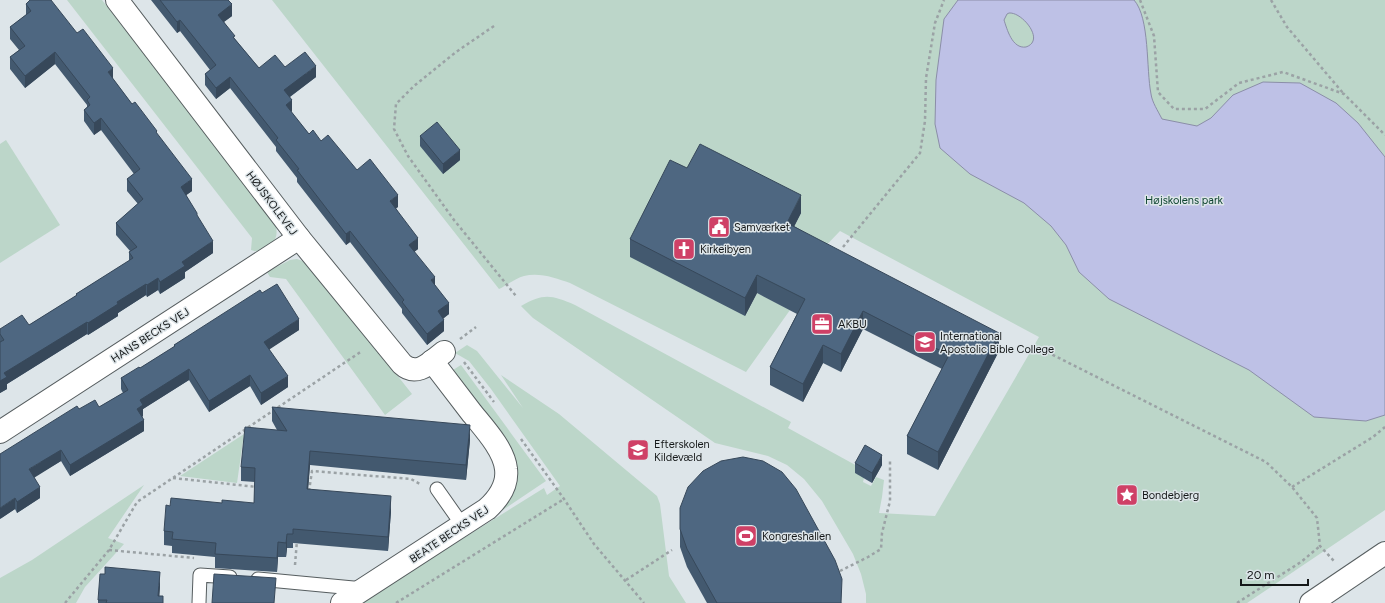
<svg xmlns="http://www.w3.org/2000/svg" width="1385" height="603" font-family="Figtree,sans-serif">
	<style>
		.green { fill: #bcd6c9 }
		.water { fill: #bec1e6; stroke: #8b8ea8; fill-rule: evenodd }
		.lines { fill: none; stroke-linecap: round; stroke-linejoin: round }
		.service-casing { stroke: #565d5f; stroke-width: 15 }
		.minor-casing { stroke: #565d5f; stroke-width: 24 }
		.tertiary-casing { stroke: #565d5f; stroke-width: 24 }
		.path { stroke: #9ba2a5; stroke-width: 2.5; stroke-dasharray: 3 3; stroke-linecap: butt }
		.service { stroke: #fff; stroke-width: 13 }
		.minor { stroke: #fff; stroke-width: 22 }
		.tertiary { stroke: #fff; stroke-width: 22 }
		.wall { fill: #43596f }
		.shaded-wall { fill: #37485a }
		.building { fill: #4e6781; stroke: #37485a }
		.labels { text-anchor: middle; stroke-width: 3; stroke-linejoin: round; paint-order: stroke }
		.park-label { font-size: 11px; fill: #0f4531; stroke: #dde5e9 }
		.street-label { font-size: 11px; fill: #151819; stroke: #dde5e9 }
		.poi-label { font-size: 11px; fill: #151819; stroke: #dde5e9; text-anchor: start }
	</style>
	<rect width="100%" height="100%" fill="#dde5e9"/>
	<g class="green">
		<path d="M67 0H102L275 222C280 241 273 243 258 252L251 250 252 238Z"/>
		<path d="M272 0H1385V510L1247 603H866V594L861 574 853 554 822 501 804 479 787 465 768 456 715 443 533 318 521 306C544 293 551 295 575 305L791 422 788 428 859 467 864 478 863 482 871 486 876 477 884 480 882 497 879 513 935 516 1039 337 840 231 816 256 787 241 801 213 700 162 745 316 757 293 790 310 746 372 570 283C556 278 539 272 524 276 516 278 507 285 499 289Z"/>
		<path d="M6 140 60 225 0 263V144Z"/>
		<path d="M297 259 308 263 412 394 385 415 286 279 270 277 267 272 290 260Z"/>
		<path d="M467 345 477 351 523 408 501 375 559 414 657 496 660 504 669 576 686 603H359L544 488 547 495 560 486 491 389 469 361 455 353Z"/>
		<path d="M461 365 546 481 500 512 510 494 512 451 504 436 453 370Z"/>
		<path d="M244 434 237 483 180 476Z"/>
		<path d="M144 485 108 538 124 544 85 587 76 603H0V578L32 560Z"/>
	</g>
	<path class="water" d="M958 0H1134C1150 18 1146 69 1151 94 1152 102 1158 111 1162 119L1197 126 1211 118 1233 95 1263 82 1300 83 1336 103 1358 123 1385 157V415L1366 421 1314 417 1249 370 1109 299 1079 272 1066 245 1051 226 1024 203 970 174 940 148 935 124 936 80 944 19ZM1009 13C1020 12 1037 31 1033 41 1032 44 1029 46 1026 47 1012 49 1007 29 1004 20L1007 14Z"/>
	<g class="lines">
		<g class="service-casing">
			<g id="service">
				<path d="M437 489 463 526"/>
				<path d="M258 579 364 589"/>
				<path d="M199 603 200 575 230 577"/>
			</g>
		</g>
		<g class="minor-casing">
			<g id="minor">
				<path d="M117 0 299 238 402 364C417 378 431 362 444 352"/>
				<path d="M0 432 299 238"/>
				<path d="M342 603 487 509C498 499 508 485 506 469 504 449 483 427 471 412 458 395 445 378 432 361"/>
			</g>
		</g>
		<g class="tertiary-casing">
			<path id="tertiary" d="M1311 603 1385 553"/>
		</g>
		<g class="path">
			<path d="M1140 0 1154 36 1158 92 1174 109H1205L1239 83 1283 72 1344 94 1385 135"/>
			<path d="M1271 0 1287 27 1343 93"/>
			<path d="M494 26 456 52 414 86 396 104 394 129 408 156 454 220 516 296"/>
			<path d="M843 247 920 153 925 121 926 78 935 23 944 0"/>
			<path d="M460 339 476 327"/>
			<path d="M1047 352 1266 462 1292 487 1317 518 1320 546 1334 561"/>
			<path d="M464 362 494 402"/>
			<path d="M521 439 564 499 594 544 644 603"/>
			<path d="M173 478 257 487"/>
			<path d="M1292 487 1373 437 1385 427"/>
			<path d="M309 491 312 471 411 479 420 484"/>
			<path d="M109 550 194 558"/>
			<path d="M295 565 297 540"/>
			<path d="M840 571 868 557 881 549 882 533 890 501V460"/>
			<path d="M626 580 672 550"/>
			<path d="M65 603 109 550 137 502 362 351"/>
			<path d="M396 603 564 499"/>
			<path d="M1237 603 1301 562 1320 546"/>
		</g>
		<use href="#service" class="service"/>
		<use href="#minor" class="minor"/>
		<use href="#tertiary" class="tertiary"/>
	</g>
	<g class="wall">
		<path d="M151 0H228L232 16 224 22 235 39 259 68 285 67 316 77 290 97 292 111 291 112 309 134 321 141 357 170 398 207 396 208 418 249 414 252 435 285 449 314 443 318 444 331 427 345 402 313V309L350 242 346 245 297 182V178L276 151V147L230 88 216 99 205 85V74L210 70 180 31 177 33Z"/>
		<path d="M26 4 113 79 132 104 157 134 192 191 186 195 197 216 213 253 185 272V278L160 294 158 290 147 297 146 295 118 313V316L88 335 87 334 7 384V389L0 393V329L29 325 76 296V294L129 261V252L130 251 116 235V223L138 204 127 191V179L134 174 101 130 94 135 84 121V110L87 107V105L55 64 25 88 10 69V57L19 50 10 39V27L26 15Z"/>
		<path d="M420 136 460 160 443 174 420 146Z"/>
		<path d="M687 168 801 213 794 226 999 351 938 470 907 454V436L942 369 863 329 841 372 823 363 803 402 770 385V367L797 314 757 293 745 316 630 257V239Z"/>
		<path d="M262 293 299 330 269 349 288 387 261 405 250 386 209 412 189 380 143 409V416L142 417 144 431 70 476 61 461 34 477 40 498 17 513 15 509 0 519 79 409 99 407 123 393 121 389V378L140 368 174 347V345Z"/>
		<path d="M272 407 470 440 466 480 310 465 308 489 391 511 388 551 293 543V548H287L286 557H278L277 572 215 568V557L172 553V546L164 545V531L170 506 254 503 255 482 241 481V467L277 430 272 421Z"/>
		<path d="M855 463 882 465 872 483 855 473Z"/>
		<path d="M680 508 842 603H707L687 567 680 547Z"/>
		<path d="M160 586 159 596 163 603H98V600Z"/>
	</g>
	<g class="shaded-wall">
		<path d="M232 4V16L218 26V15Z"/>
		<path d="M180 20V31L177 33V22Z"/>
		<path d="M55 52V64L25 88V76Z"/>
		<path d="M316 66V77L284 101V90Z"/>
		<path d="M113 68V80L108 72Z"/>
		<path d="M230 77V88L216 99V88Z"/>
		<path d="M292 100V111L286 116V105Z"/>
		<path d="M101 118V130L94 135V123Z"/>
		<path d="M460 150V160L443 174V164Z"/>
		<path d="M192 179V191L181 199V187Z"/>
		<path d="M398 195V207L390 212V201Z"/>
		<path d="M801 195V213L787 241V223Z"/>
		<path d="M350 231V242L346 245V234Z"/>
		<path d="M418 238V249L409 256V245Z"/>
		<path d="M213 241V253L185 272V278L160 294V282L182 262Z"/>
		<path d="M757 275V293L745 316V298Z"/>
		<path d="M435 277V289L431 280Z"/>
		<path d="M158 278V290L147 297V285Z"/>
		<path d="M146 284V295L118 313V316L88 335V323L117 302Z"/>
		<path d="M449 303V314L438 323V311Z"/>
		<path d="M863 311V329L841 372V354Z"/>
		<path d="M299 319V330L264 353V342Z"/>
		<path d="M444 320V331L427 345V334Z"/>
		<path d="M87 322V334L7 384V389L0 393V381L4 373Z"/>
		<path d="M999 333V351L938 470V452Z"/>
		<path d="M823 345V363L803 402V384Z"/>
		<path d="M189 369V380L143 409V416L137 420V409L140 400Z"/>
		<path d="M250 375V386L209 412V401Z"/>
		<path d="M288 376V387L261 405V393Z"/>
		<path d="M144 420V431L70 476V465Z"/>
		<path d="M470 425V440L466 480V465Z"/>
		<path d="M61 450V461L29 481V469Z"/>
		<path d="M310 451V465L307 503V489Z"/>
		<path d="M882 455V465L872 483V473Z"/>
		<path d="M40 487V498L17 513V502Z"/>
		<path d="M391 496V511L388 551V537Z"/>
		<path d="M15 498V509L0 519V508Z"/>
		<path d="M287 534V548L286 557V543Z"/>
		<path d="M278 542V557L277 572V558Z"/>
		<path d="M160 572V586L159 603 158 596Z"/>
	</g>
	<g class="building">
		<path d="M30 0H51L77 33 83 29 113 68 108 72 132 104 135 102 157 131 156 132 192 179 181 187 197 213V215L213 241 182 262 185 266 160 282 158 278 147 285 146 284 117 302 118 304 88 323 87 322 4 373 7 377 0 381V342L4 340 0 334V329L22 315 29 325 77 295 76 294 133 258 129 252 137 247 116 223 143 199 127 179 140 169 101 118 94 123 84 110 90 105 87 100 90 97 55 52 25 76 10 57 25 46 10 27 31 11 26 4Z"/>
		<path d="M160 0H228L232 4 218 15 235 36 233 37 259 68 275 55 285 67 305 52 316 66 284 90 292 100 286 105 309 134 313 130 321 141 328 135 357 170 370 159 398 195 390 201 418 238 409 245 435 277 431 280 449 303 438 311 444 320 427 334 402 302 404 300 350 231 346 234 297 170 299 169 276 140 278 138 230 77 216 88 205 74 216 65 180 20 177 22Z"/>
		<path d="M437 122 460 150 443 164 420 136Z"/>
		<path d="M700 144 801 195 787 223 999 333 938 452 907 436 949 355 863 311 841 354 823 345 803 384 770 367 805 299 757 275 745 298 630 239 670 160 687 168Z"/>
		<path d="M277 284 299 319 264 342 288 376 261 393 250 375 209 401 189 369 140 400 143 405 137 409 144 420 70 465 61 450 29 469 40 487 17 502 15 498 0 508V454L77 406 79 409 95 400 99 407 128 390 121 378 139 367 140 368 175 346 174 345 260 290 262 293Z"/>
		<path d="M272 407 470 425 466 465 310 451 307 489 391 496 388 537 293 529V534H287L286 543 278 542 277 558 215 554 216 543 172 539 173 532 164 531 166 505 170 506 171 498 222 503V500L254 503 255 468 241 467 245 427 287 431Z"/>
		<path d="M865 445 882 455 872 473 855 463Z"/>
		<path d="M743 457 763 461 782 472 796 489 835 560 842 579 841 603H717L687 549 680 529V508L688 487 703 471 721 461Z"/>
		<path d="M105 567 160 572 158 596H163V603H106L107 600H98L100 574H105Z"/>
		<path d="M214 574 276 578 274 603H212Z"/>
	</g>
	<defs>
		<g id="civic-square" transform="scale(1.15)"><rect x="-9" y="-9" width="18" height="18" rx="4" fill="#cf4066" stroke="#dde5e9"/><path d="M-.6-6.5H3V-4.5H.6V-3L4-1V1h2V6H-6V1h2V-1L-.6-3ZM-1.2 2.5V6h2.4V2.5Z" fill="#fff"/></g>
		<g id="church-square" transform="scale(1.15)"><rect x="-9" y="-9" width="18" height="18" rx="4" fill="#cf4066" stroke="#dde5e9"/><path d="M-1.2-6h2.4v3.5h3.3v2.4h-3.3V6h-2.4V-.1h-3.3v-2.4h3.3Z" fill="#fff"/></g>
		<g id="office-square" transform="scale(1.15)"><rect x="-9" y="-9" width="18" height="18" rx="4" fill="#cf4066" stroke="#dde5e9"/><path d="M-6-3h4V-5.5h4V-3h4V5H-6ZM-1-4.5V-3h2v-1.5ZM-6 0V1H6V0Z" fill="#fff"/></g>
		<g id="university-square" transform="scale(1.15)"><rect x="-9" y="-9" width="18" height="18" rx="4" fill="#cf4066" stroke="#dde5e9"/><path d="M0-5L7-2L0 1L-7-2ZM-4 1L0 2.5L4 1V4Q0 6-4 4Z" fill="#fff"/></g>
		<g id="school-square" transform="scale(1.15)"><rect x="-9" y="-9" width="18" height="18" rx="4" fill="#cf4066" stroke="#dde5e9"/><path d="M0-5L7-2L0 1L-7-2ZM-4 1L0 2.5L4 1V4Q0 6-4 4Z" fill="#fff"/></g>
		<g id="sight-square" transform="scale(1.15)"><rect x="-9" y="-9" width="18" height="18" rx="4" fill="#cf4066" stroke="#dde5e9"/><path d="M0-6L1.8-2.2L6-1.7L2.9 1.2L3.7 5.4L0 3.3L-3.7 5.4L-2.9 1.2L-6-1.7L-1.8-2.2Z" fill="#fff"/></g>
		<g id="stadium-square" transform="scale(1.15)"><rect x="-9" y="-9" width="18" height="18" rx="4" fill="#cf4066" stroke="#dde5e9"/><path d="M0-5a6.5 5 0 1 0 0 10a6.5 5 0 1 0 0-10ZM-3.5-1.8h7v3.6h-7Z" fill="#fff"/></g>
	</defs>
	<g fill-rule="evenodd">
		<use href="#civic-square" x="719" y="227"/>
		<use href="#church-square" x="684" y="249"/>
		<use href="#office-square" x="822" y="324"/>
		<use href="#university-square" x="925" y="342"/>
		<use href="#school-square" x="638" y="450"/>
		<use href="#sight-square" x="1127" y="495"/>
		<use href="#stadium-square" x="746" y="536"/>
	</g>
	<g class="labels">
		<g class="park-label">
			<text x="1184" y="204">Højskolens park</text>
		</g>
		<g class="street-label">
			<text transform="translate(272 203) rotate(53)" y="4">HØJSKOLEVEJ</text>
			<text transform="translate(150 335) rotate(-33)" y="4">HANS BECKS VEJ</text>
			<text transform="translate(449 534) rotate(-34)" y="4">BEATE BECKS VEJ</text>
		</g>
		<g class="poi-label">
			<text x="734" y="231">Samværket</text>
			<text x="700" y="253">Kirkeibyen</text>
			<text x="838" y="328">AKBU</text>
			<text x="940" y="340">International<tspan x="940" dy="13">Apostolic Bible College</tspan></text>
			<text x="654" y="448">Efterskolen<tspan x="654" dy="13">Kildevæld</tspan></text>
			<text x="1142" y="499">Bondebjerg</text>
			<text x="762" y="540">Kongreshallen</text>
		</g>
	</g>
	<path d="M1241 579v6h67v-6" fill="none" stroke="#151819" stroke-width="2"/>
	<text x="1247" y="579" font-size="12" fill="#151819" stroke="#dde5e9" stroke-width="3" paint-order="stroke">20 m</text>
</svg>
